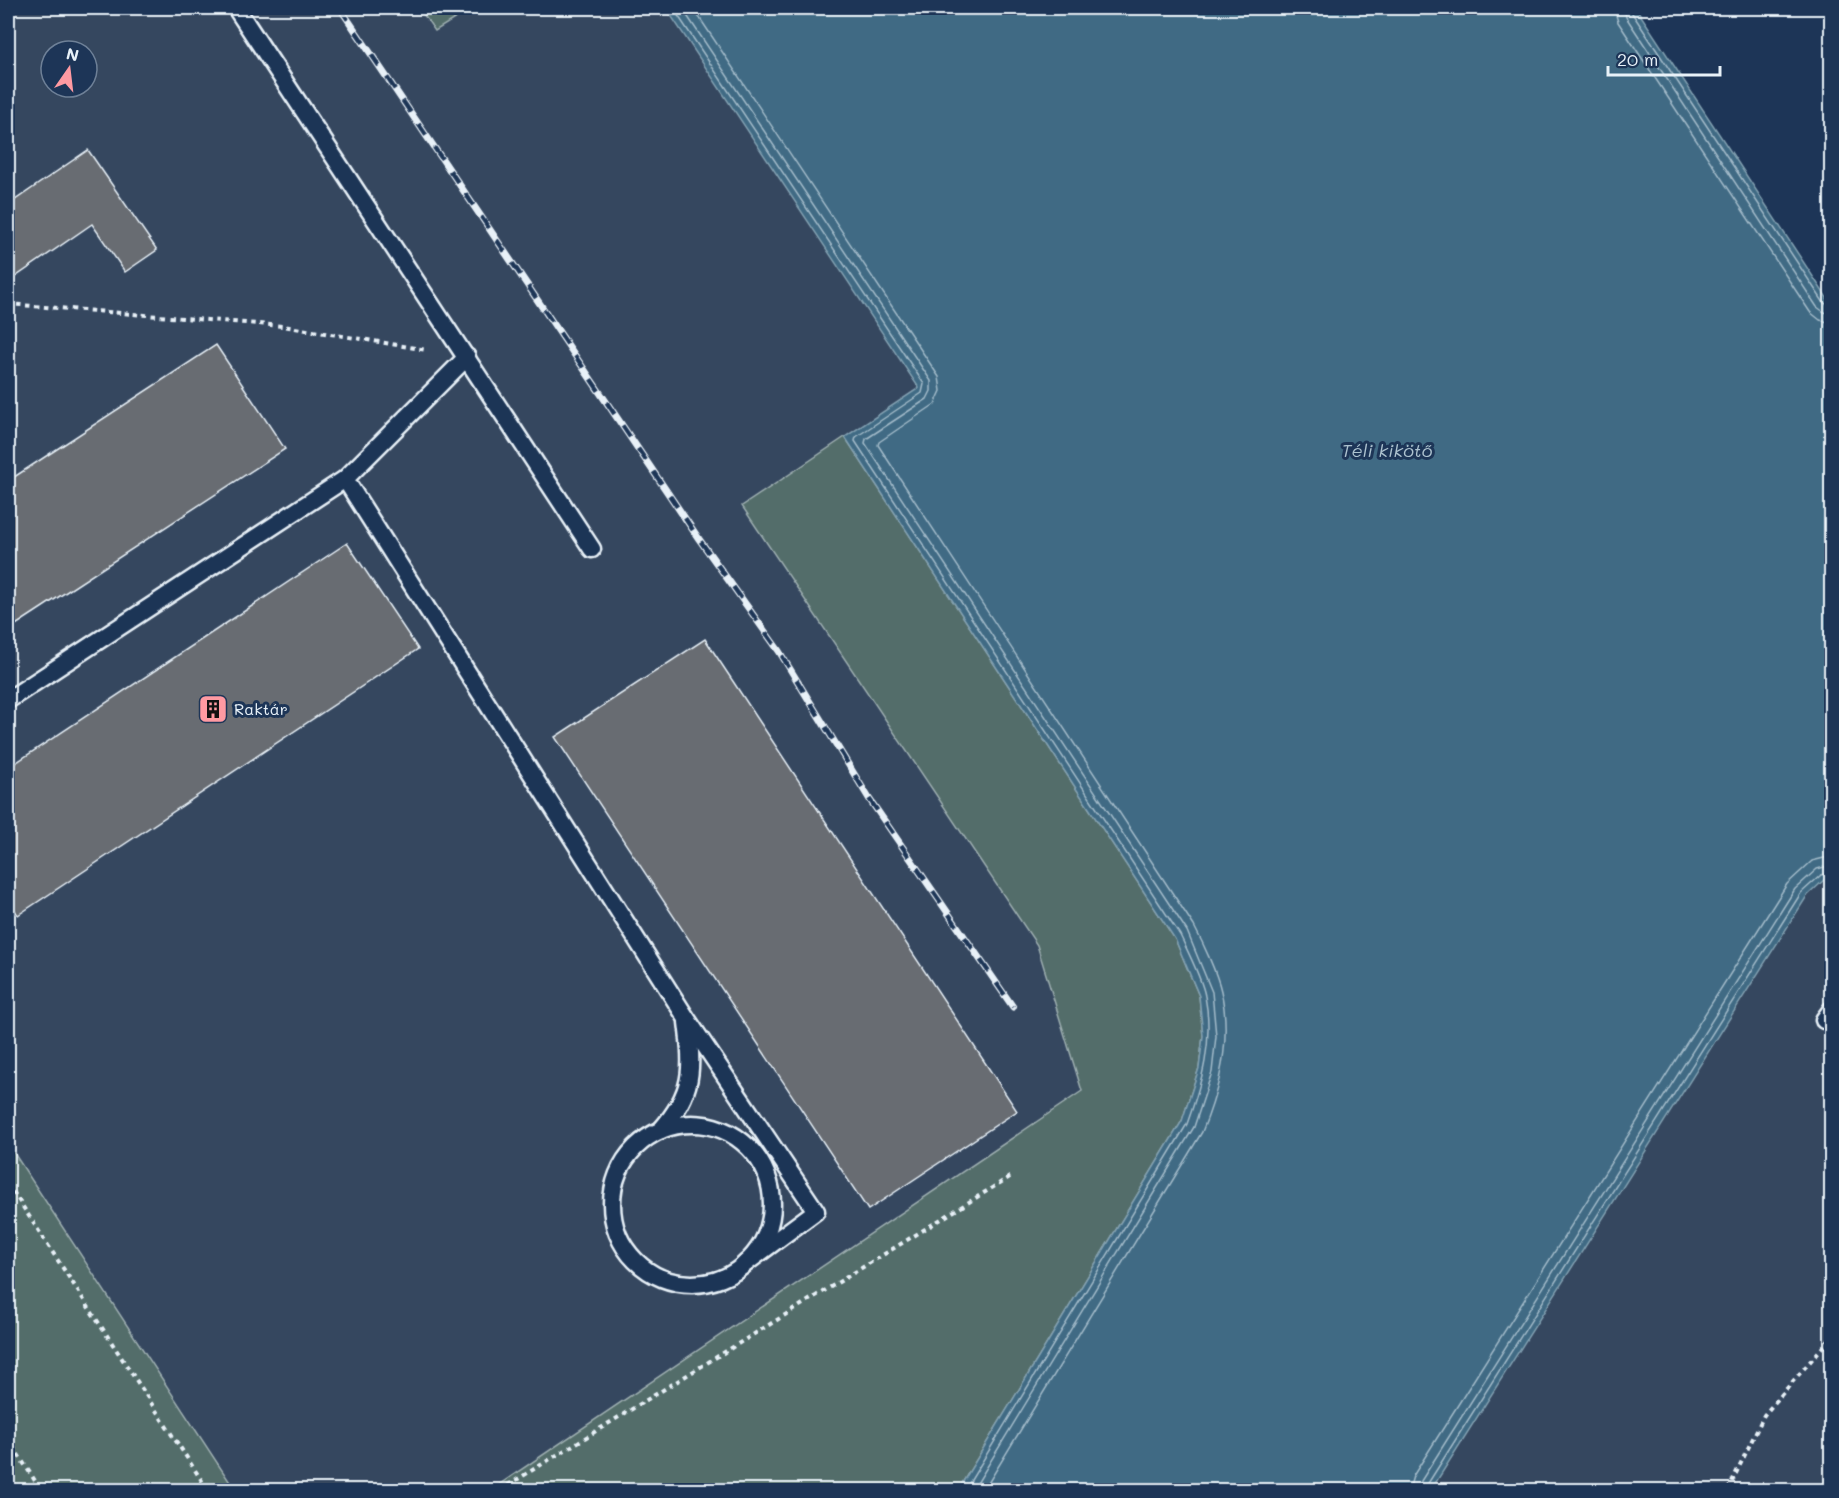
<svg xmlns="http://www.w3.org/2000/svg" width="1839" height="1498" font-family="Mali,sans-serif">
	<style>
		.built { fill: #34465f; fill-rule: evenodd }
		.green { fill: #536d6a; stroke: #9eafb1; stroke-width: 1.5 }
		.water { fill: #3f6b84; stroke: #83a1b2; stroke-width: 1.5 }
		.lines { fill: none; stroke-linecap: round; stroke-linejoin: round }
		.shore { stroke: #a4bbca; stroke-width: 1.5 }
		.building { fill: #686c72; stroke: #e8f1f8; stroke-width: 1.5 }
		.lane-casing { stroke: #e8f1f8; stroke-width: 21 }
		.path { stroke: #e8f1f8; stroke-width: 4; stroke-dasharray: 4.5 4.5; stroke-linecap: butt }
		.lane { stroke: #1d3557; stroke-width: 16 }
		.rail-casing { stroke: #e8f1f8; stroke-width: 7 }
		.rail { stroke: #1d3557; stroke-width: 4.5; stroke-dasharray: 14; stroke-linecap: butt }
		.labels { text-anchor: middle; stroke-width: 6; stroke-linejoin: round; paint-order: stroke }
		.poi-label { font-size: 16px; fill: #e8f1f8; stroke: #1d3557; text-anchor: start }
		.water-label { font-size: 18px; font-style: italic; fill: #adc2cf; stroke: #1d3557 }
	</style>
	<rect width="100%" height="100%" fill="#1d3557"/>
	<filter id="ink" filterUnits="userSpaceOnUse"><feTurbulence type="fractalNoise" baseFrequency=".0167" numOctaves="2"/><feDisplacementMap in="SourceGraphic" scale="12" xChannelSelector="R" yChannelSelector="G"/><feConvolveMatrix kernelMatrix="1 2 1 2 8 2 1 2 1" color-interpolation-filters="sRGB"/></filter>
	<g filter="url(#ink)">
		<g class="built">
			<path d="M8 8H419L435 31 472 8H666L919 388 742 506 1037 945 1082 1091 491 1490H235L8 1144ZM51 51H87V87H51Z"/>
			<path d="M1831 878V1490H1431L1807 896 1824 880Z"/>
		</g>
		<g class="green">
			<path d="M419 8H472L435 31Z"/>
			<path d="M845 437 1175 939 1199 996 1203 1036 1199 1068 1182 1121 958 1490H491L1082 1091 1037 945 742 506Z"/>
			<path d="M8 1144 235 1490H8Z"/>
		</g>
		<path class="water" d="M666 8H1636L1831 304V878L1824 880 1807 896 1431 1490H958L1182 1121 1199 1068 1203 1036 1199 996 1175 939 845 437 919 388Z"/>
		<g class="lines">
			<g class="shore">
				<path d="M673 8 924 384 922 393 856 437 855 441 1180 935C1188 952 1202 979 1205 996 1214 1041 1202 1082 1187 1124L965 1490"/>
				<path d="M682 8 931 381V391L927 399 866 439 865 443 1187 931 1212 992 1216 1036 1212 1072 1194 1127 973 1490"/>
				<path d="M693 8 939 377 941 391 935 404 879 442 878 445 1194 926C1203 943 1217 973 1221 991 1232 1038 1220 1088 1202 1132L984 1490"/>
				<path d="M1614 8 1618 22 1810 312 1820 320 1832 323"/>
				<path d="M1624 8 1626 17 1817 307 1824 312 1832 314"/>
				<path d="M1631 8 1632 13 1824 303 1832 306"/>
				<path d="M1409 1490 1413 1476 1787 884 1812 861 1832 856"/>
				<path d="M1419 1490 1421 1481 1795 889 1817 869 1832 865"/>
				<path d="M1426 1490 1427 1485 1801 893 1821 875 1832 873"/>
			</g>
		</g>
		<g class="building">
			<path d="M88 150 157 250 125 272 92 224 8 282V205Z"/>
			<path d="M216 345 285 449 8 630V481Z"/>
			<path d="M347 543 418 649 18 915 8 900V768Z"/>
			<path d="M705 639 1017 1111 868 1210 555 737Z"/>
		</g>
		<g class="lines">
			<g class="lane-casing">
				<g id="lane">
					<path d="M236 8 592 549"/>
					<path d="M345 479 687 1019 816 1211 746 1263"/>
					<path d="M8 700 345 479 467 357"/>
					<path d="M1824 1020 1832 1009"/>
					<circle cx="692" cy="1204" r="80"/>
					<path d="M661 1130C694 1092 693 1070 687 1022"/>
				</g>
			</g>
			<g class="path">
				<path d="M8 304 283 326 427 350"/>
				<path d="M8 1184 208 1490"/>
				<path d="M8 1439 41 1490"/>
				<path d="M500 1490 1013 1175"/>
				<path d="M1728 1490 1764 1415 1832 1336"/>
			</g>
			<use href="#lane" class="lane"/>
			<g class="rail-casing">
				<path id="rail" d="M340 8 699 539 779 651 870 800 1013 1007"/>
			</g>
			<use href="#rail" class="rail"/>
		</g>
	</g>
	<defs>
		<g id="building-square" transform="scale(1.5)"><rect x="-9" y="-9" width="18" height="18" rx="4" fill="#ff9aa2" stroke="#1d3557"/><path d="M-4-6H4V6H1V3H-1V6H-4ZM-2.5-4.3h1.7v1.8h-1.7ZM.8-4.3h1.7v1.8H.8ZM-2.5-1h1.7V.8h-1.7ZM.8-1h1.7V.8H.8Z" fill="#111"/></g>
	</defs>
	<g fill-rule="evenodd">
		<use href="#building-square" x="213" y="709"/>
	</g>
	<g class="labels">
		<g class="poi-label">
			<text x="234" y="715">Raktár</text>
		</g>
		<g class="water-label">
			<text x="1387" y="457">Téli kikötő</text>
		</g>
	</g>
	<rect width="1839" height="1498" fill="none" stroke="#1d3557" stroke-width="30"/>
	<rect x="15" y="15" width="1809" height="1468" fill="none" stroke="#e8f1f8" stroke-width="2" filter="url(#ink)"/>
	<g transform="translate(69 69) rotate(14)"><circle r="28" fill="#1d3557" stroke="#6e8097" stroke-width="1.5"/>
	<path d="M0-4.5L10 22L0 15L-10 22Z" fill="#ff9aa2"/>
	<text y="-9" font-size="16" font-weight="bold" text-anchor="middle" fill="#e8f1f8">N</text>
	</g>
	<path d="M1608 66v9h112v-9" fill="none" stroke="#e8f1f8" stroke-width="3"/>
	<text x="1617" y="66" font-size="18" fill="#e8f1f8" stroke="#1d3557" stroke-width="4.5" paint-order="stroke">20 m</text>
</svg>
